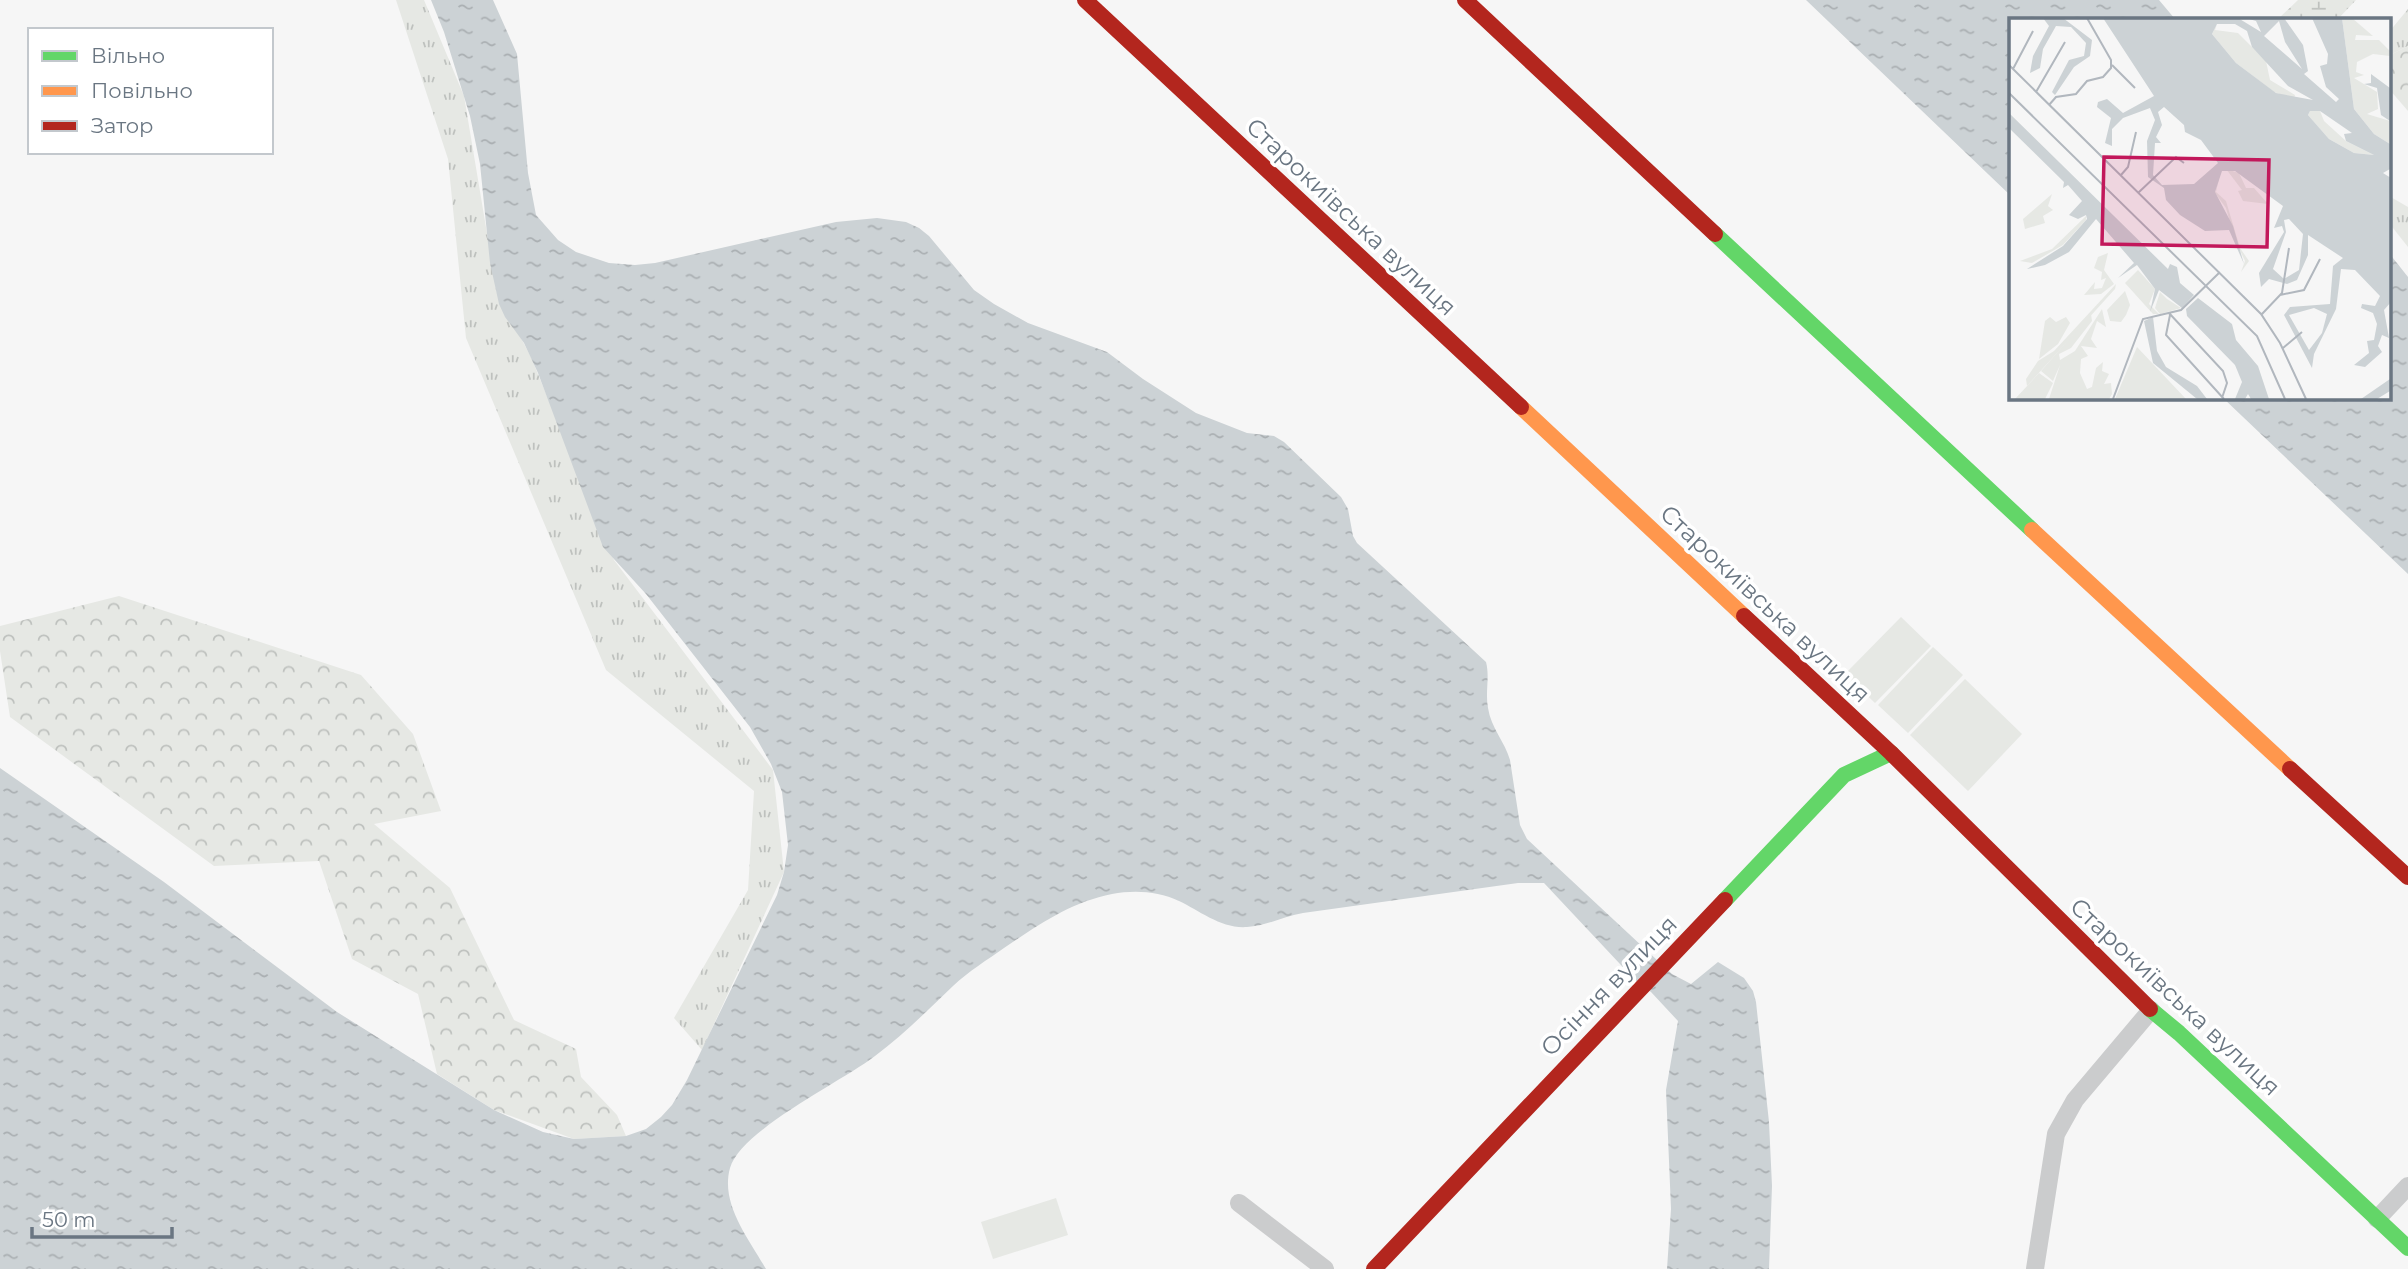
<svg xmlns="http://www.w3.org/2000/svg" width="2408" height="1269" font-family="Montserrat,sans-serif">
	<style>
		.grass { fill: url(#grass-tufts) }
		.forest { fill: url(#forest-crowns) }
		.wetland { fill: url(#wetland-marsh) }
		.pitch { fill: #e6e8e4 }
		.water { fill: url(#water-ripples) }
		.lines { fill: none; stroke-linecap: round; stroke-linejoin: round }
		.street { stroke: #cbcccd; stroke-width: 18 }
		.fast { stroke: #63d668; stroke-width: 16 }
		.slow { stroke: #ff974d; stroke-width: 16 }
		.jam { stroke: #b3261e; stroke-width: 16 }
		.labels { text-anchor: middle; stroke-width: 7; stroke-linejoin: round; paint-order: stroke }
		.street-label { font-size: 24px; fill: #6a7682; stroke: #fff }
		.inset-road { fill: none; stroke: #b1b7be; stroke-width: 2 }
		.view { fill: #c2185b; fill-opacity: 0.15; stroke: #c2185b; stroke-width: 3.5 }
		.inset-edge { fill: none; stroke: #6a7682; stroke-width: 3.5 }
	</style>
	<defs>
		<pattern id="grass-tufts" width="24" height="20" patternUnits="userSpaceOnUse" patternTransform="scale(1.75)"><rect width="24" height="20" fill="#e6e8e4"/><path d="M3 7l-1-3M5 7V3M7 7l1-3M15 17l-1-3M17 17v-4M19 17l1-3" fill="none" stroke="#bec1be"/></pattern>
		<pattern id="forest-crowns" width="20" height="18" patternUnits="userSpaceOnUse" patternTransform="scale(1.75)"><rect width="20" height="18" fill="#e6e8e4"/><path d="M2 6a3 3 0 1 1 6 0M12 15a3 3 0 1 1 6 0" fill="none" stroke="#bec1be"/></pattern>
		<pattern id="wetland-marsh" width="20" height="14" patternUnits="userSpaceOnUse" patternTransform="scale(1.75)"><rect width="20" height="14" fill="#e6e8e4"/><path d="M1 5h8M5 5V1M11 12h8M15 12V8" fill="none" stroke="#bec1be"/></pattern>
		<pattern id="water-ripples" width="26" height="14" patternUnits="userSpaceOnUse" patternTransform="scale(1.75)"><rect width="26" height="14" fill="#ccd2d5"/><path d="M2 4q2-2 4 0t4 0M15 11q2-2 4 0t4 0" fill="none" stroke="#aaafb2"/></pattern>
	</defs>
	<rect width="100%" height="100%" fill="#f6f6f6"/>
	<g class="grass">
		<path d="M396 0H424L464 96 497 293 531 357 614 560 773 770 784 872 702 1050 674 1018 748 890 754 791 606 670 466 338 448 159Z"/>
		<path d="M2408 9V46L2390 55 2389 59V32Z"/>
		<path d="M2389 196 2408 207V247L2389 223Z"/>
	</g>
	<g class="forest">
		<path d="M2408 46V111L2389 89V59L2390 55Z"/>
		<path d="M119 596 361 675 413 734 441 811 374 824 450 888 514 1020 576 1049 581 1077 617 1115 626 1136 574 1139 494 1110 437 1074 418 994 352 959 319 861 214 866 10 717 0 651V626Z"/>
	</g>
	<path class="wetland" d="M2298 0H2356L2338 19H2278Z"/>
	<g class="pitch">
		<path d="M1901 617 1931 646 1875 703 1845 674Z"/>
		<path d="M1933 647 1963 675 1908 733 1878 705Z"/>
		<path d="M1965 679 2022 734 1968 791 1910 735Z"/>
		<path d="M1056 1198 1068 1235 993 1259 981 1222Z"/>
	</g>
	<g class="water">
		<path d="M431 0H493L517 54 528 173 536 215 558 240 576 252 609 263 635 265 655 263 836 222 877 218 906 222 919 228 929 236 974 290 994 304 1028 323 1107 352 1143 379 1196 413 1247 433 1274 436 1284 442 1341 497 1348 509 1353 536 1357 543 1486 662C1490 677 1485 692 1488 708 1491 728 1505 742 1510 760L1520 825 1527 839 1672 974 1691 984 1718 962 1744 978 1753 991 1756 1002 1769 1122 1772 1186 1769 1269H1667L1671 1209 1666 1090 1678 1021 1651 992 1635 980 1544 883H1518C1446 893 1375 903 1303 913 1285 916 1266 926 1247 927 1222 929 1200 911 1179 901 1158 891 1134 890 1112 894 1071 902 1038 925 1004 948 987 960 969 971 953 986 928 1010 903 1035 875 1056 841 1082 741 1130 730 1168 720 1204 749 1239 766 1269H0V768L164 882 337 1012 494 1110 543 1132 574 1139 626 1136 646 1129 661 1117 672 1105 687 1080 777 895 784 872 788 845 782 792 771 764 750 727 646 594 603 547 538 373 524 343 505 317 499 304 490 263 480 164 470 116 444 32Z"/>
		<path d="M1806 0H2159L2175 19H2011V196Z"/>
		<path d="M2389 253 2408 277V574L2222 397H2389Z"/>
	</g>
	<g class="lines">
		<g class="street">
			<path d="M1239 1203 1325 1269"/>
			<path d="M2377 1219 2408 1186"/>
			<path d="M2035 1269 2056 1134 2075 1100 2151 1010"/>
		</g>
		<g class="fast">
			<path d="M1715 234 2032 530"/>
			<path d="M1725 900 1844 775 1891 753"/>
			<path d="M2150 1009 2179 1033 2408 1248"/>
		</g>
		<g class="slow">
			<path d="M1521 407 1744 616"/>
			<path d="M2032 530 2290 769"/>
		</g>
		<g class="jam">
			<path d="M1085 0 1521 407"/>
			<path d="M1465 0 1715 234"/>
			<path d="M1744 616 1891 753 2150 1009"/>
			<path d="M2290 769 2408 877"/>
			<path d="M1374 1269 1725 900"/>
		</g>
	</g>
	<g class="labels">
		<g class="street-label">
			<text transform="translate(1351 217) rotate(43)" y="8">Старокиївська вулиця</text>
			<text transform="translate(1765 604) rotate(43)" y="8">Старокиївська вулиця</text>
			<text transform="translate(1609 986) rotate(-46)" y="8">Осіння вулиця</text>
			<text transform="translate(2175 997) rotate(43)" y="8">Старокиївська вулиця</text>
		</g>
	</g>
	<g transform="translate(2009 18)">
		<rect width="382" height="382" fill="#f6f6f6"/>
		<path d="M211 156 207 174 217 183 231 230 240 243 232 254 236 243 226 222 217 190 206 175ZM43 176 39 188 44 192 34 198 36 205 16 211 14 201ZM77 198V202L54 227 23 245 11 243 43 231ZM128 329 177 381H106Z" fill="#e6e8e4"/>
		<path d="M333 0H343L364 18 347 17 346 22H370L381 33V38L364 36 348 44 347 54 355 57 345 60 368 74 369 91 358 96 381 103V126L365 116 345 91ZM208 6 206 12 229 15 257 43 261 62 286 77 285 81 265 74 227 45 203 16ZM301 93H311L315 103 337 123 365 137 345 135 320 121 299 97ZM217 151 230 155 237 170H245L259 186 234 183 229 173 233 172ZM99 235 95 252 105 266 92 276 75 277 86 264 85 271 93 270 97 260 92 262 93 254 85 250 89 239ZM116 273 121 287 117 297 112 304 101 303 98 292ZM93 291 97 309 88 303 82 321 88 330 72 328 79 338 72 341 71 355 78 371 83 369 87 350 94 344 93 353 100 356 95 366 102 365 103 376 100 381H40L51 347 44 363 32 353 82 296 83 303 62 330 50 336 51 342 66 333ZM41 299 47 304 57 299 61 305 49 326 30 341 36 303ZM30 355 44 365 36 381H6Z" fill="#e6e8e4"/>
		<path d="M107 266 106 271 18 368 17 361 29 343 45 333Z" fill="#e6e8e4"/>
		<path d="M129 252 146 271 140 286 150 296H144L116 265ZM151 274 158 281 172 290 151 296 146 290Z" fill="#e6e8e4"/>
		<path d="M34 0H54L83 22 81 38 65 49 46 77 43 74 60 42 75 38 77 25 62 9 47 8 34 31 31 50 21 55 24 38 40 8ZM94 0H229L252 14 247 3 237 0H275L294 27 299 53 295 56 327 84 330 81 317 69 311 48 318 46 319 36 303 0H333L345 91 365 116 381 126V151L374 155 382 160V284L375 292 380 320 373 317 369 328 373 334 356 349 345 347 360 335 358 323 365 322 368 306 364 295 352 290 353 286 366 288 371 278 346 252 332 251 327 291 305 336 303 350 275 297 281 289 321 286 324 248 334 240 299 217V237L288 262 278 266 260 261 252 269 250 255 275 214 273 208 265 210 274 188 226 153H213L206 174 224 208 235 246 220 212 196 213 171 197 157 182 155 170 139 159 138 123 146 102 141 90 114 100 103 111V128L96 125 102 100 88 89 89 84 98 81 114 95 145 78ZM270 3 276 24 293 51 255 18ZM208 6H226L238 13 243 29 279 68 304 82 267 75 227 45 203 16ZM155 89 175 107 176 114 192 122 209 145 185 166 153 167 144 157 146 125H152L147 119 153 107 149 94ZM311 93 343 115 335 116 337 123 365 137 345 135 320 121 299 97 301 93ZM280 201 294 216 290 252 275 261 264 251 277 214 275 202ZM305 290 318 296 313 315 300 332 280 297ZM362 56 381 70V103L372 97 368 70 355 66 362 65ZM0 95 159 251 161 246 168 249 171 265 185 277 173 290 150 272 141 294 146 271 128 247 109 260 125 245 87 201 60 234 36 247 18 251 54 228 78 201 77 197 69 201 60 197 73 183 59 167 54 170 55 164 0 110ZM189 280 223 306 227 322 249 348 260 381H242L239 376 236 381H226L233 364 226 347 178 298 177 291ZM144 299 148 333 157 349 188 368 198 381H188L144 345 135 303ZM381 361V373L368 381H352Z" fill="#ccd2d5" fill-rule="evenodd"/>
		<path class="inset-road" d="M0 47 252 296 271 325 297 381M103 47 126 70M4 51 24 13M27 74 56 24M0 75 248 318 276 381M40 87 47 79 67 76 78 63 94 59 102 50V42L78 0M112 157 119 149 127 114M129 175 167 139 175 145M271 277 295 272 311 241M160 295 214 353 218 365 213 380M253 296 273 275 280 230M161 297 157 317 215 381M274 330 293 314M104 381 134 301 172 292 211 254"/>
		<path class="view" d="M95 139 260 142 258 229 93 226Z"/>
		<rect width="382" height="382" class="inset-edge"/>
	</g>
	<rect x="28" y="28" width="245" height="126" fill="#ffffff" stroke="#c3c8cd" stroke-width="2"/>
	<rect x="42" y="51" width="35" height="10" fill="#63d668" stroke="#c3c8cd" stroke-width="2"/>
	<text x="91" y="63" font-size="21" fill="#6a7682">Вільно</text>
	<rect x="42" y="86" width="35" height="10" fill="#ff974d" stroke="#c3c8cd" stroke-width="2"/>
	<text x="91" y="98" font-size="21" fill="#6a7682">Повільно</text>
	<rect x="42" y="121" width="35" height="10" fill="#b3261e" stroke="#c3c8cd" stroke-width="2"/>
	<text x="91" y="133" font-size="21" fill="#6a7682">Затор</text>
	<path d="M32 1227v10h140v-10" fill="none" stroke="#6a7682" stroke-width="3.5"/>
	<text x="42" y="1227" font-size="21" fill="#6a7682" stroke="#ffffff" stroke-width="5" paint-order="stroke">50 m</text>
</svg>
